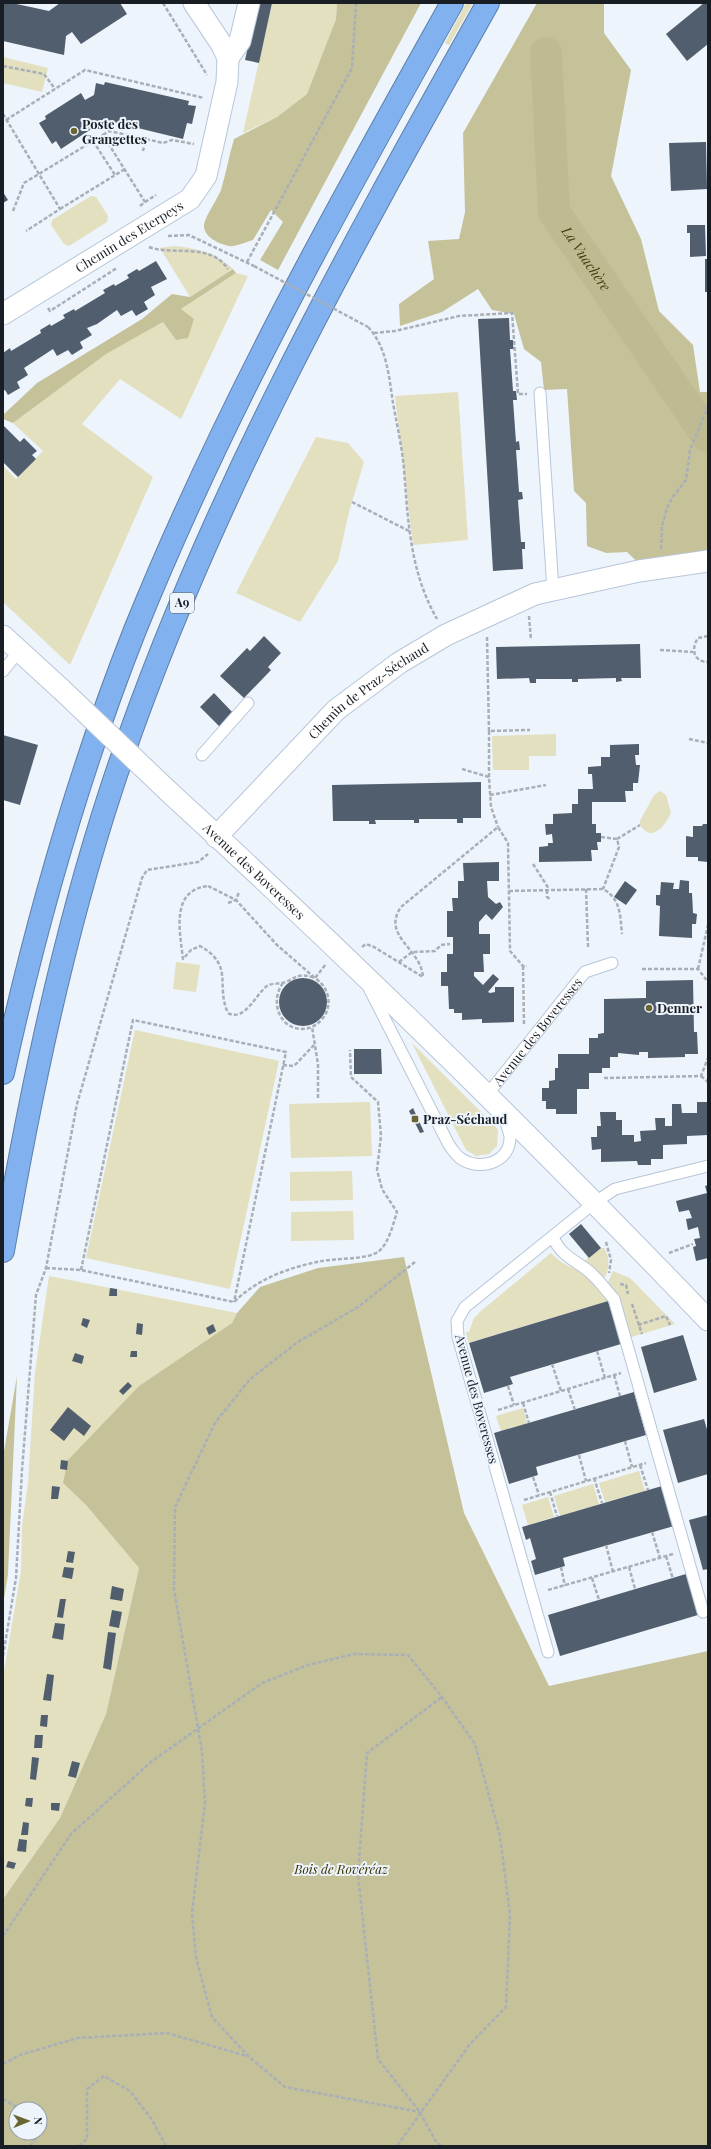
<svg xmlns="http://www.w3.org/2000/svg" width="711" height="2149" font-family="'Playfair Display',serif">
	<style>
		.green { fill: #e2e0bf }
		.forest { fill: #c5c29a; fill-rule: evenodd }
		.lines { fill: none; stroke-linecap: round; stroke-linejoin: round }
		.river { stroke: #bebb93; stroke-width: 32 }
		.building { fill: #515e6e }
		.service-casing { stroke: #b7c6d9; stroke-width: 13 }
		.minor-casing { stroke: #b7c6d9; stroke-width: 23 }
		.motorway-casing { stroke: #5d7ea8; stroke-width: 24 }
		.path { stroke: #a9afb7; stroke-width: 2.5; stroke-dasharray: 4 2; stroke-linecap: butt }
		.service { stroke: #fff; stroke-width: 11 }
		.minor { stroke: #fff; stroke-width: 21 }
		.motorway { stroke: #81b1ef; stroke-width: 22 }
		.minor-bridge-casing { stroke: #b7c6d9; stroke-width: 23; stroke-linecap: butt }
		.path-bridge { stroke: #a9afb7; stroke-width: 2.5; stroke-dasharray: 4 2; stroke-linecap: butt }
		.minor-bridge { stroke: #fff; stroke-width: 21 }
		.poi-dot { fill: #6a6632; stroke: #edf4fc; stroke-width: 1.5 }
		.labels { text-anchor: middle; stroke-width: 4; stroke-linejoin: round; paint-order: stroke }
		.shield { fill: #edf4fc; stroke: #595e66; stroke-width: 1 }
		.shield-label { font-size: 12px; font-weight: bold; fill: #191e25 }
		.poi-label { font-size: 13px; font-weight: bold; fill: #191e25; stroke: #edf4fc; text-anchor: start }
		.street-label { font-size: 13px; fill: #191e25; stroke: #edf4fc }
		.park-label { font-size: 13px; font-style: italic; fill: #373300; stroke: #edf4fc }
		.water-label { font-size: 14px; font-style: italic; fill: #423e0c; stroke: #edf4fc }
	</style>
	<rect width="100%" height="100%" fill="#edf4fc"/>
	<g class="green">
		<path d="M272 3H337L336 19 307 94 277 117 243 133Z"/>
		<path d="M466 3H473L449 45 445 43Z"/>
		<path d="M3 57 48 68 42 92 3 83Z"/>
		<path d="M91 196 96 197 108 216 107 222 69 246 64 244 51 225 52 220Z"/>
		<path d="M174 246C197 248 216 253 233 269L190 297 160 248Z"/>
		<path d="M236 273 248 276 181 419 120 379 82 424 153 477 70 665 3 602V466L16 479 43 451 13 423 108 352 163 322 176 340 181 309Z"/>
		<path d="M458 392 468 540 413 545 395 396Z"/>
		<path d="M316 437 348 443 364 462 349 512 338 561 300 622 236 593Z"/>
		<path d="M556 734V756H529V770H493L492 736Z"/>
		<path d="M660 791 666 795 671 813C665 825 652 844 640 825V821L654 795Z"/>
		<path d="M176 962 200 965 196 992 173 989Z"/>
		<path d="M135 1030 279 1061 230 1289 86 1258Z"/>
		<path d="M412 1043 495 1126 498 1130 497 1146 489 1154 476 1156 466 1150Z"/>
		<path d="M370 1102 372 1156 291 1158 289 1104Z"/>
		<path d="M352 1171 353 1200 290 1201V1172Z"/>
		<path d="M353 1211 354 1240 291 1241V1212Z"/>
		<path d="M601 1248H604C610 1256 610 1272 603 1279L584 1261Z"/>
		<path d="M551 1253C561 1264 571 1267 583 1273 588 1276 607 1296 608 1301L468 1343 466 1332H469L474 1318 481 1311Z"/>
		<path d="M613 1271 630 1278 675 1324 628 1338 606 1287Z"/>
		<path d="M49 1276 237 1313 232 1323 139 1386 63 1483 86 1505 139 1568 106 1714 60 1818 3 1899V1677L21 1571 22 1526 28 1483 35 1372Z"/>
		<path d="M523 1408 527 1424 501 1431 496 1416Z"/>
		<path d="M639 1471 645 1491 605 1502 599 1483Z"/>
		<path d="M593 1484 599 1504 560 1516 554 1496Z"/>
		<path d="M548 1497 554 1517 528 1525 522 1505Z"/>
	</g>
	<g class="forest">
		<path d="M337 3H421L278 270 260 260 283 222 271 210 253 240C246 242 235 247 229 246 219 244 204 237 204 226 204 218 217 200 221 190 226 173 229 156 234 139L277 117 307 94 336 19Z"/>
		<path d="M537 3H604V33L631 70 611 176 641 239 659 311 693 345 700 392H708V556L649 573 627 552 606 553 587 546 586 503 574 491 567 389 544 390 541 362 524 349 514 314 492 310 478 289 442 312 400 326 399 304 434 279 428 241 459 239 465 212 463 133Z"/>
		<path d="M233 269 236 273 181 309 194 319 188 338 176 340 163 322 106 354 13 423 3 419V415L37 383 142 319 172 294 190 297Z"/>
		<path d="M404 1257 464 1513 549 1686 708 1651V2146H3V1899L60 1818 106 1714 139 1568 86 1505 63 1483 68 1460 139 1386 232 1323 237 1313 260 1287 318 1268ZM16 2109H40V2133H16Z"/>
		<path d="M17 1376 8 1574 3 1605V1457Z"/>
	</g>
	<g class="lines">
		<path class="river" id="s1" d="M546 53 554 212 708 437"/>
	</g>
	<g class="building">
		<path d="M3 3H12L49 11 60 3H120L127 14 81 44 72 32 66 36 64 55 3 41Z"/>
		<path d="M258 3H272L259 63 245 60Z"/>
		<path d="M704 3H708V44L687 61 666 34Z"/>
		<path d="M105 82 189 101 188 105 196 106 192 124 187 123 183 139 105 120 61 149 56 141 52 144 39 123 46 119 45 116 81 93 85 100 94 95 96 83 104 85Z"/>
		<path d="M706 142 707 189 671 191 669 143Z"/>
		<path d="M3 192 8 200 3 203Z"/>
		<path d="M687 225H705L706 256 690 257V233H687Z"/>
		<rect x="705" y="259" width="3" height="33"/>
		<path d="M156 261 167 279 151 287 155 295 144 302 148 309 136 316 132 310 121 316 117 310 97 324 87 328 92 335 80 342 83 348 72 355 68 350 57 356 53 349 24 368 28 375 17 382 20 388 8 395 5 390 3 391V353L10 348 11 351 41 333 40 330 50 324 51 326 65 318 63 315 74 309 75 311 105 293 103 290 114 284 115 286 129 278 127 275 137 269 139 271Z"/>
		<path d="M509 318 510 340H513V345L514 349H510L513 391H516L517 400H513L516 442 519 441 520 450H516L519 492H522L523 499 518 500 521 542H525V549H522L523 569 493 571 478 319Z"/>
		<path d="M4 426 20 442 24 438 37 451 32 455 36 459 18 477 3 462Z"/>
		<path d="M264 636 281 653 268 667 271 670 244 698 220 676 247 648 250 651Z"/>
		<path d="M640 644 641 678H621L622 681 616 682V678L578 679V682H572V679H536V683H530L529 678 497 679 496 647Z"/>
		<path d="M214 693 235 715 221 728 200 707Z"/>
		<path d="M3 735 38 745 20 805 3 800Z"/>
		<path d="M639 744V755H635L636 765H640L638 783H633V791H625L626 802H592V824H596V833H601V842H597L598 850H591L592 861 539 862V847L548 846V843H553L552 834 546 835 545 824H553V814L572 813V804H578V789H593L592 774H588V767L601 766V757H610V745Z"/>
		<path d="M481 782V818H463V823H457V819H419V823H414V820H375L376 824H369V821H333L332 785Z"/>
		<path d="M703 824H708V862L698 861V857H686V836L693 837V826H702Z"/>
		<path d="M499 862V881H487L488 897 496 904 500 902 503 907 492 920 486 914 479 922V934H490V954H483L484 972H474V976L483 985 493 974 499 979 488 992 490 993 495 992V987H514V1022L482 1023V1019L462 1020V1013H454V1009H449L448 986H441V972H447V954H453V937H447V911H453L452 898H458V881H464L463 863Z"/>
		<path d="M680 880 689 881V893H692L693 913 697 914 696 924H692V938L659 936 660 906 656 905V895H660L661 882 674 883 673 889H679Z"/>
		<path d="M625 881 637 890 626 905 614 897Z"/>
		<circle cx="303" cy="1002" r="24"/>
		<path d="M693 980 694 1032H697L698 1054H685V1057L648 1058V1052H639V1055L618 1053V1057H610V1068H602V1073H589V1089H577V1114H556V1109H546V1101H542V1088H549V1081L555 1080V1068H558V1054H589V1038H598V1034L604 1033V999L646 998V981Z"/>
		<path d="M354 1049H381L382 1074H354Z"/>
		<path d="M697 1102H708V1135L687 1136V1144L663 1145V1159H651V1165H638L637 1161 601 1162V1149L592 1150 591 1137H597V1126H601L600 1112H616V1120H622V1135H634V1142L641 1141 640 1131 656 1130 655 1118H665V1126H672V1104H681L682 1113H697Z"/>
		<path d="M413 1108 424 1132 420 1133 409 1111Z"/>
		<path d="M708 1185V1258L696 1261 693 1247 696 1246 694 1239 700 1238 698 1227 688 1230 686 1219 692 1218 689 1210 679 1212 676 1201 707 1193 705 1186Z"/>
		<path d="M581 1224 601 1248 589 1258 569 1234Z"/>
		<path d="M110 1288 117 1289V1296H109Z"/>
		<path d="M608 1301 621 1344 510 1377 513 1384 484 1393 469 1343Z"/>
		<path d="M83 1318 90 1320 87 1328 81 1325Z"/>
		<path d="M137 1323 143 1324 142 1335 136 1334Z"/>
		<path d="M213 1324 216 1331 209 1335 206 1328Z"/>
		<path d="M683 1335 697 1380 654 1393 641 1347Z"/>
		<path d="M131 1351H137V1357H130Z"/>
		<path d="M75 1353 84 1356 82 1364 72 1361Z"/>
		<path d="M128 1382 132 1386 123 1395 119 1391Z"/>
		<path d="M634 1392 646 1435 536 1467 538 1475 509 1484 494 1433Z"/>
		<path d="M68 1407 91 1426 84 1436 74 1428 64 1441 50 1430Z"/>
		<path d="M704 1419 708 1433V1474L678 1483 663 1430Z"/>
		<path d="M61 1460 68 1461 67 1470 60 1469Z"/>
		<path d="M52 1486 60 1487 58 1499H51Z"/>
		<path d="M662 1486 674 1526 563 1558 565 1566 535 1575 531 1561 536 1559 530 1538 526 1540 522 1527Z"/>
		<path d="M708 1515V1569L703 1570 689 1520Z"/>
		<path d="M68 1551 75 1552 73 1563 66 1562Z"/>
		<path d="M64 1567 74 1568 72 1579 62 1577Z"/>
		<path d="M686 1574 698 1615 560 1656 548 1615Z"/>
		<path d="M112 1586 124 1589 122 1601 110 1599Z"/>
		<path d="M60 1599H66L63 1618 57 1617Z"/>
		<path d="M112 1610 122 1612 119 1628 109 1626Z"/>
		<path d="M55 1623 65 1624 63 1640 52 1638Z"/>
		<path d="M108 1632 116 1633 111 1670 103 1668Z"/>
		<path d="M47 1674 54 1675 51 1701 43 1700Z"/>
		<path d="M41 1715H48L47 1727 40 1726Z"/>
		<path d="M35 1735H43L42 1748H34Z"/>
		<path d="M32 1757 39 1758 36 1780 30 1779Z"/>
		<path d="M72 1761 80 1763 76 1778 68 1776Z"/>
		<path d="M26 1798H33L32 1807 25 1806Z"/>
		<path d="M51 1803H60L59 1811 51 1810Z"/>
		<path d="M23 1822 29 1823 28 1835H21Z"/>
		<path d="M19 1839 27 1840 26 1852 17 1851Z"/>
		<path d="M8 1861 16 1863 14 1869 6 1867Z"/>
	</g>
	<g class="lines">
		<g class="service-casing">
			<g id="service">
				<path d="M540 393 553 590"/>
				<path d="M3 671 20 650"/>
				<path d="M202 755 248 703"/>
				<path d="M369 988 448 1143C451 1148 455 1154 460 1158 479 1172 511 1163 510 1136 509 1130 506 1123 504 1118"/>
				<path id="s2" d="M487 1095 585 972 612 963"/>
				<path d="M553 1237C560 1254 572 1259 586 1269 596 1276 605 1289 614 1299L703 1612"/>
				<path d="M548 1652 458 1337 457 1321 465 1307 594 1203 615 1189 708 1166"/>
			</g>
		</g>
		<g class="minor-casing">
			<g id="minor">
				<path d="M228 58 240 41 249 3"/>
				<path id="s3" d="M3 314 190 199 206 176 227 82 228 58 222 45 194 3"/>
				<path d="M3 636 62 690"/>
				<path id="s4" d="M167 790C353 961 534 1138 708 1320"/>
				<path id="s5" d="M216 837 336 710 399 663 446 635 535 594 639 571 708 561"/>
			</g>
		</g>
		<g class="motorway-casing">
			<g id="motorway">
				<path d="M3 1073C36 923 78 774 135 630 223 412 337 208 452 3"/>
				<path d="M3 1251C30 1096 62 940 111 790 202 512 346 256 488 3"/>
			</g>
		</g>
		<g class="path">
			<path d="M163 3 207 75"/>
			<path d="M31 4V3"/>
			<path d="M3 66 44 74 55 89"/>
			<path d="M3 114 60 209 26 231"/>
			<path d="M6 120 85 70 204 98"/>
			<path d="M103 135 109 131 146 139 143 151"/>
			<path d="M146 139 163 143 172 140 194 144"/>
			<path d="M93 141 115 175"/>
			<path d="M145 202 156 195"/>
			<path d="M60 209 125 169"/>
			<path d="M13 211 24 183 103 135 145 202 140 206"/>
			<path d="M168 236 189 235 254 266"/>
			<path d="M149 247C174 256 210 242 228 269"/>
			<path d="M247 262 352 68 356 3"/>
			<path d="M48 308 50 311 117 268"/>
			<path d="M368 327C387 347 389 377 393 403 397 425 402 447 404 469 408 521 410 572 437 619"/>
			<path d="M374 333 395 331 459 316 512 313 518 394H527"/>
			<path d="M352 502 409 531"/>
			<path d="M661 549 662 526 667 508 672 498 686 480 690 450 708 406"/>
			<path d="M529 616 531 640"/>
			<path d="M708 636 698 638C691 648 693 662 708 662"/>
			<path d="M487 637 489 731 530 730"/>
			<path d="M660 650 693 652"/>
			<path d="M689 739 708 743"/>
			<path d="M462 769 489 777 491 807 498 827"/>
			<path d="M489 777V731"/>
			<path d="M490 795 546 785"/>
			<path d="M601 837 617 839 619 847 603 889"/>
			<path d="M617 839 640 825"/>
			<path d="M533 864 549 889"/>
			<path d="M208 886 236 900 277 945 315 978C295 971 296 980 282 983 277 984 272 983 267 986 256 994 245 1022 228 1013 215 985 235 966 200 946L191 950 183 959C180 932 170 890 208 886Z"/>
			<path d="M586 889 588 947"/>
			<path d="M547 890V897L550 899"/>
			<path d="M509 891 603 889C621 899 620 915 622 934"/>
			<path d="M228 903 236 900 239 892"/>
			<path d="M362 947 366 944 374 947 423 977C421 948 381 936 401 907L498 827 508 843 510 951 523 966H527"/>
			<path d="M399 962 412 952 435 951 441 945 450 944"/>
			<path d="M523 966 524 1025"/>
			<path d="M642 969H698L708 982"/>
			<path d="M698 969 708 925"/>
			<path d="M283 983C267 1005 284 1037 312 1027"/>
			<path d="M283 1065 293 1066 296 1064 314 1045"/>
			<path d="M701 1076 708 1082"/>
			<path d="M604 1078 701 1076 708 1058"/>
			<path d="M318 1098V1064L312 1027C333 1016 334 991 315 978L326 964"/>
			<path d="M606 1242 611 1260 609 1273"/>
			<path d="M669 1253 693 1244"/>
			<path d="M415 1262 358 1307 298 1342 250 1379 215 1423 175 1507 174 1590 202 1751 205 1803 192 1913 196 1958 212 2017 248 2056 285 2087 420 2112"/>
			<path d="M46 1268 81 1270 234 1302C257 1279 290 1267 322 1261 336 1258 369 1260 379 1251 389 1243 393 1224 397 1212L382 1189 377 1170 381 1136 378 1102 351 1077 350 1050"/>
			<path d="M81 1270 133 1020 286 1052 234 1302"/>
			<path d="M620 1284 626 1285 628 1294"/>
			<path d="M632 1304 642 1334"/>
			<path d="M638 1325 666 1316 670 1325"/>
			<path d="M597 1351 605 1378"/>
			<path d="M552 1364 561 1391"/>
			<path d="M614 1375 620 1396"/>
			<path d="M508 1386 514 1405"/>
			<path d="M568 1389 575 1410"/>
			<path d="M523 1403 529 1423"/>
			<path d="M498 1410 621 1373"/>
			<path d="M625 1441 632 1467"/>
			<path d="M579 1455 586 1481"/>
			<path d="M640 1465 648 1490"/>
			<path d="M533 1477 539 1495"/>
			<path d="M594 1478 602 1503"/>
			<path d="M550 1492 557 1516"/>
			<path d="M524 1500 646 1463"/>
			<path d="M652 1532 660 1558"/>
			<path d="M606 1545 613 1572"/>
			<path d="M666 1556 673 1579"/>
			<path d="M561 1567 565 1586"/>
			<path d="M629 1567 635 1589"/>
			<path d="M592 1578 599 1600"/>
			<path d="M548 1590 673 1554"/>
			<path d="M3 1656 16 1578 22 1470 36 1295 46 1268 77 1104 142 878 147 870 198 862 208 854"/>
			<path d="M3 1936 71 1834 151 1762 262 1683 308 1665 354 1654 408 1655 442 1697 475 1744 500 1836 510 1914 506 2007 470 2044 397 2146"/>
			<path d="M3 2064 20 2055 78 2038 167 2033 247 2056"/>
			<path d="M3 2099 20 2109"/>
			<path d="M40 2122 45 2126 40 2133"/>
			<path d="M30 2146 40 2133"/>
			<path d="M79 2146 87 2139V2089L104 2076 130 2091 151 2118 166 2146"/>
			<path d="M441 2146 435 2140 420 2112 378 2059 358 1875 367 1753 442 1697"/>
		</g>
		<use href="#service" class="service"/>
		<use href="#minor" class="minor"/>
		<use href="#motorway" class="motorway"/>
		<g class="minor-bridge-casing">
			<path id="minor-bridge" d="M62 690 167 790"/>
		</g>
		<path class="path-bridge" d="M254 266 368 327"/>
		<use href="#minor-bridge" class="minor-bridge"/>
	</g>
	<g class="poi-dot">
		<circle cx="74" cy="131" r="4"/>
		<circle cx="649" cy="1008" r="4"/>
		<rect x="411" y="1115" width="8" height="8" rx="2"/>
	</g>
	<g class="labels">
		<rect class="shield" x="170" y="593" width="24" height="20" rx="3"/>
		<g class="shield-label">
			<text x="182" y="607">A9</text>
		</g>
		<g class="poi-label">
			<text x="82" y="129">Poste des<tspan x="82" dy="15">Grangettes</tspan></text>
			<text x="657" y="1013">Denner</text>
			<text x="423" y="1124">Praz-Séchaud</text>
		</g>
		<g class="street-label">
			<text dy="5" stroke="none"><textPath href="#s3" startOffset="148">Chemin des Eterpeys</textPath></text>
			<text dy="5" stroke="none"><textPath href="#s5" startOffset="212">Chemin de Praz-Séchaud</textPath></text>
			<text dy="5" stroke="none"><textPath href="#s4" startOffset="119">Avenue des Boveresses</textPath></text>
			<text dy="5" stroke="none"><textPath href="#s2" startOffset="81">Avenue des Boveresses</textPath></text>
			<text transform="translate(477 1399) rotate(75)" y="5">Avenue des Boveresses</text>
		</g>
		<g class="park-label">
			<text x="341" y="1874">Bois de Rovéréaz</text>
		</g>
		<g class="water-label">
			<text dy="5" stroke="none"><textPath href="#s1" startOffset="216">La Vuachère</textPath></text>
		</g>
	</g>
	<rect width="711" height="2149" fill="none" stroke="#191e25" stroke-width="8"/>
	<g transform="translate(28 2121) rotate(89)"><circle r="19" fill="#edf4fc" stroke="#989ea6"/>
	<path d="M0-3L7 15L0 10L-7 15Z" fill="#6a6632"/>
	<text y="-6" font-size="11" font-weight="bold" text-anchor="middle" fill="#191e25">N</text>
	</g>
</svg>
